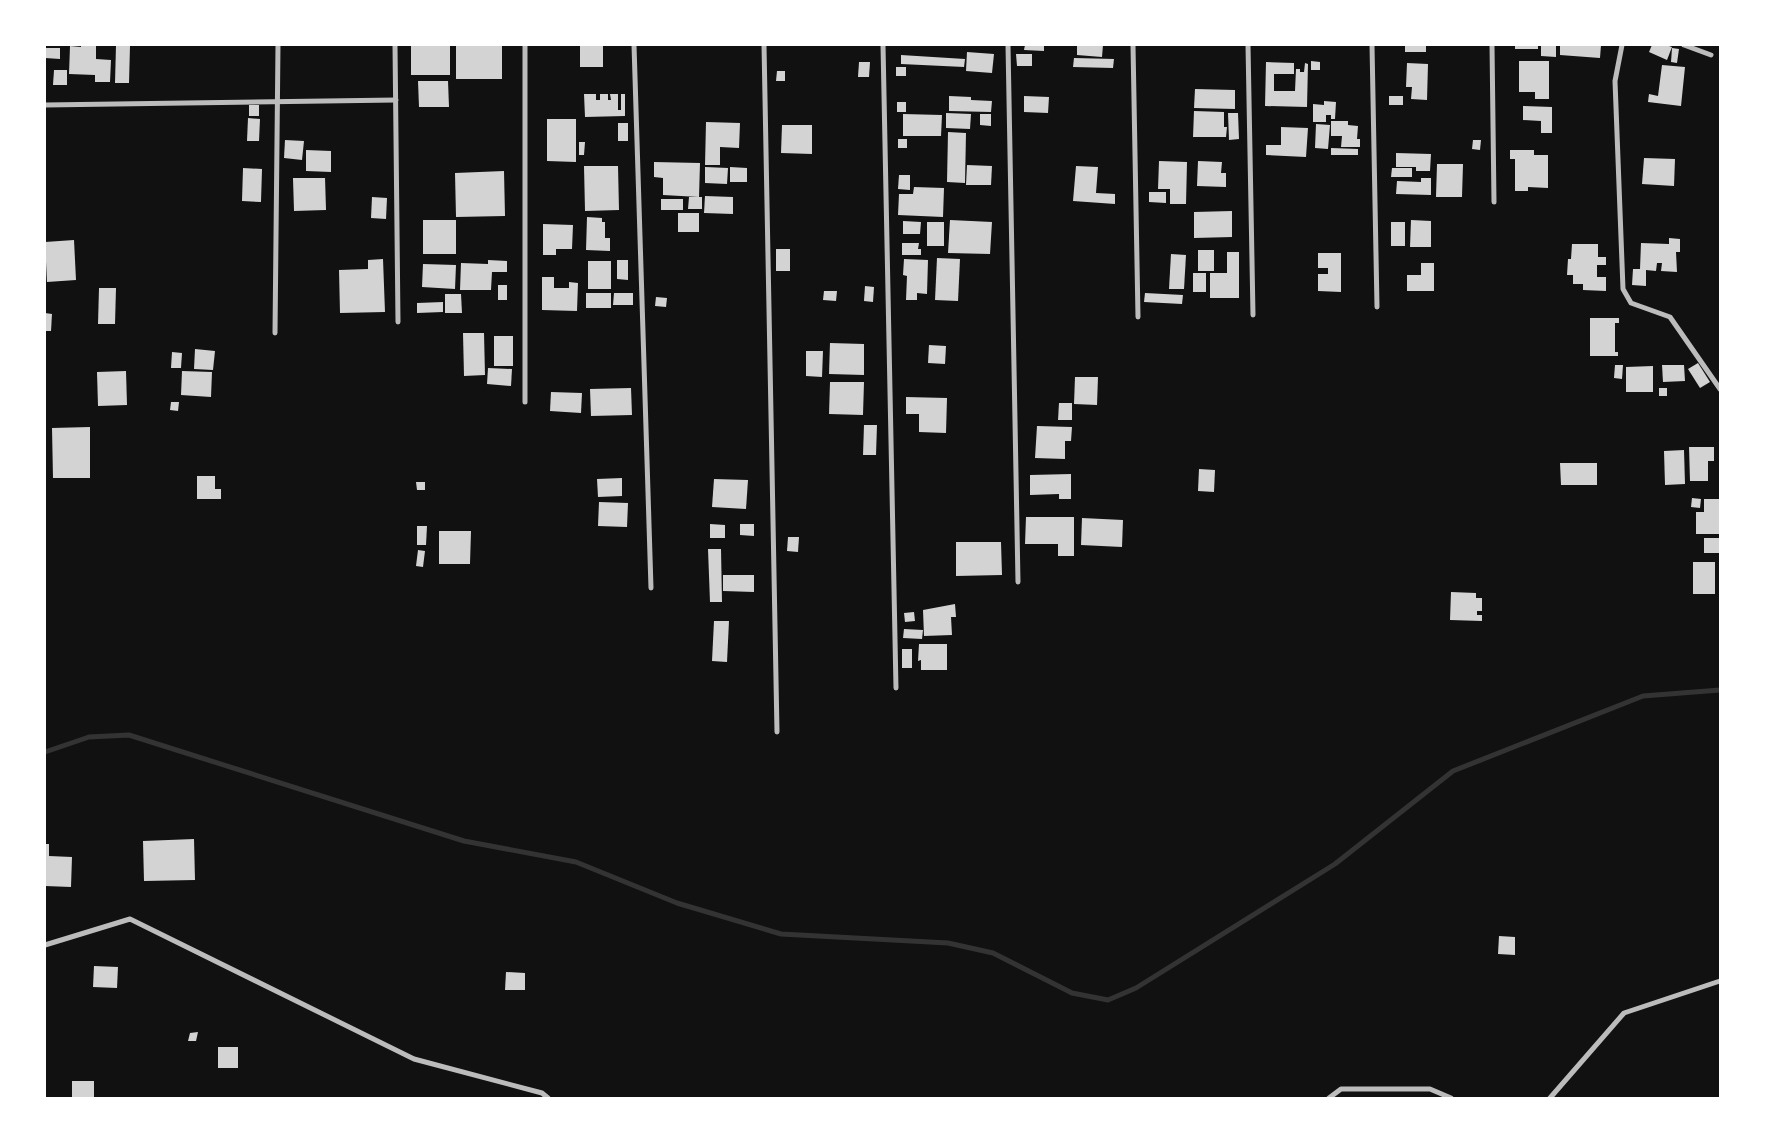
<svg xmlns="http://www.w3.org/2000/svg" width="1765" height="1143" font-family="'Alegreya Sans',sans-serif">
	<style>
		.lines { fill: none; stroke-linecap: round; stroke-linejoin: round }
		.stream { stroke: #333; stroke-width: 5 }
		.building { fill: #d3d3d3 }
		.minor { stroke: #bcbcbc; stroke-width: 5 }
	</style>
	<rect width="100%" height="100%" fill="#111"/>
	<g class="lines">
		<path class="stream" d="M45 752 89 737 129 735 464 841 576 862 677 903 781 934 948 943 993 953 1072 993 1108 1000 1136 988 1335 864 1453 771 1643 696 1720 690"/>
	</g>
	<g class="building">
		<path d="M81 45H96V59L111 60 110 82H95V75L69 74 70 46 81 47Z"/>
		<path d="M116 45 130 46 129 83H115Z"/>
		<rect x="411" y="45" width="39" height="30"/>
		<rect x="456" y="45" width="46" height="34"/>
		<rect x="580" y="45" width="23" height="22"/>
		<path d="M1025 45H1044V51L1024 50Z"/>
		<path d="M1077 45H1103L1102 57 1077 55Z"/>
		<rect x="1405" y="45" width="21" height="7"/>
		<rect x="1515" y="45" width="23" height="4"/>
		<path d="M1541 45H1556V57L1541 56Z"/>
		<path d="M1560 45H1601L1600 58 1560 55Z"/>
		<path d="M1652 45H1666L1672 47 1667 60 1649 52Z"/>
		<path d="M45 48H60V59L45 58Z"/>
		<path d="M1672 48 1679 49 1677 63 1671 62Z"/>
		<path d="M967 52 994 54 992 73 966 71Z"/>
		<path d="M1016 54H1032V66H1017Z"/>
		<path d="M901 55 965 59 964 67 901 64Z"/>
		<path d="M1074 58 1114 59 1113 68 1073 67Z"/>
		<path d="M1311 61 1320 62V70H1311Z"/>
		<path d="M1519 61H1549V99H1535V92H1519Z"/>
		<path d="M859 62H870L869 77H858Z"/>
		<path d="M1266 62 1294 63V74H1274V91H1295L1296 69H1300V72H1304L1305 63 1308 64 1307 107 1265 106Z"/>
		<path d="M1407 63 1428 64 1427 100 1411 99 1412 87H1406Z"/>
		<path d="M1662 65 1685 67 1681 106 1648 102 1649 94 1658 96Z"/>
		<rect x="896" y="67" width="10" height="9"/>
		<path d="M54 70H67V85H53Z"/>
		<path d="M777 71H785V81H776Z"/>
		<path d="M418 81H448L449 107H419Z"/>
		<path d="M1195 89 1235 90V109L1194 108Z"/>
		<path d="M584 94H596V100H600V94H608V100H611L610 94H618V110H621V94H625V116L585 117Z"/>
		<path d="M949 96 971 97V100L992 101 991 112 949 111Z"/>
		<path d="M1024 96 1049 97 1048 113 1024 112Z"/>
		<rect x="1389" y="96" width="14" height="9"/>
		<path d="M1324 101 1336 102 1335 119H1331V115H1326V122H1313V104L1324 105Z"/>
		<rect x="897" y="102" width="9" height="10"/>
		<rect x="249" y="105" width="10" height="11"/>
		<path d="M1523 106 1552 107V133H1541V121L1523 120Z"/>
		<path d="M1194 111 1224 112V127H1227L1226 137H1193Z"/>
		<path d="M946 113 971 114 970 129 946 128Z"/>
		<path d="M1228 113H1238L1239 139 1229 140Z"/>
		<path d="M903 114 942 115 941 136H903Z"/>
		<path d="M980 114H991V126L980 125Z"/>
		<path d="M248 118 260 119 259 141H247Z"/>
		<path d="M547 119H576V162L547 161Z"/>
		<path d="M1331 121H1348V125L1358 126 1357 139H1360V147H1341L1342 136H1331Z"/>
		<path d="M706 122 740 123 739 148 720 147V165H705Z"/>
		<rect x="618" y="123" width="10" height="18"/>
		<path d="M1316 124 1330 125 1328 149 1315 148Z"/>
		<path d="M782 125H812V154L781 153Z"/>
		<path d="M1281 127 1308 128 1306 157 1266 155V145H1281Z"/>
		<path d="M948 132 966 133 965 183 947 182Z"/>
		<rect x="898" y="139" width="9" height="9"/>
		<path d="M285 140 304 141 302 160 284 158Z"/>
		<path d="M1473 140H1481L1480 150 1472 149Z"/>
		<path d="M579 142H585L584 155H579Z"/>
		<path d="M1331 148 1358 149V155H1331Z"/>
		<path d="M306 150 331 151V172L306 171Z"/>
		<path d="M1510 150H1534V155H1548V188L1528 187V191H1515V159H1510Z"/>
		<path d="M1396 153 1431 154 1430 171H1416V167H1396Z"/>
		<path d="M1644 158 1675 159 1674 186 1642 184Z"/>
		<path d="M1159 161 1187 162 1186 204H1170V189H1158Z"/>
		<path d="M1198 161 1222 162 1221 173H1226V187L1197 186Z"/>
		<path d="M654 162 700 163 699 197 663 195V178L654 177Z"/>
		<path d="M1437 164H1463L1462 197H1436Z"/>
		<path d="M967 165 992 166 991 185H966Z"/>
		<path d="M584 166H618L619 210 585 211Z"/>
		<path d="M1076 166 1098 167 1096 193 1115 194V204L1073 201Z"/>
		<path d="M705 167 728 168 727 184 705 183Z"/>
		<path d="M730 167 747 168V182H730Z"/>
		<path d="M243 168 262 169 261 202 242 201Z"/>
		<path d="M1392 168H1412V177H1391Z"/>
		<path d="M504 171 505 216 456 217 455 173Z"/>
		<path d="M899 175H910V190L898 189Z"/>
		<path d="M293 178H325L326 210 294 211Z"/>
		<path d="M1421 178H1431V195L1396 194 1397 181 1421 182Z"/>
		<path d="M914 187 944 188 943 217 898 215 899 194H913Z"/>
		<path d="M1149 192H1166V203L1149 202Z"/>
		<path d="M705 196 733 197V214L704 213Z"/>
		<path d="M372 197 387 198 386 219 371 218Z"/>
		<path d="M689 197H702V209H688Z"/>
		<rect x="661" y="199" width="22" height="11"/>
		<path d="M1232 211V237L1194 238V212Z"/>
		<rect x="678" y="213" width="21" height="19"/>
		<path d="M587 217 602 218V222H605V238H610V251L586 250Z"/>
		<rect x="423" y="220" width="33" height="34"/>
		<path d="M950 220 992 222 990 254 948 253Z"/>
		<path d="M1411 220 1431 221V247H1410Z"/>
		<path d="M903 221 921 222 920 234H903Z"/>
		<rect x="927" y="222" width="17" height="24"/>
		<rect x="1391" y="222" width="14" height="24"/>
		<path d="M543 224 573 225 572 249H556V255H543Z"/>
		<path d="M1669 238 1680 239V252H1676L1677 272 1661 271 1662 263H1657L1656 271 1646 270V286L1632 285 1633 269H1640L1641 243 1669 244Z"/>
		<path d="M74 240 76 280 47 282 45 242Z"/>
		<path d="M902 243H919L918 249H921V255H902Z"/>
		<path d="M1572 244H1598V257H1606V265H1597V277H1606V291L1583 290V284H1573V275H1567L1568 259H1571Z"/>
		<rect x="776" y="249" width="14" height="22"/>
		<rect x="1198" y="250" width="16" height="21"/>
		<path d="M1227 252H1239V298H1210V273H1227Z"/>
		<path d="M1318 253H1341V292L1318 291V274H1328V268H1318Z"/>
		<path d="M1171 254 1186 255 1184 289H1169Z"/>
		<path d="M937 258 960 259 958 301 935 300Z"/>
		<path d="M383 259 385 312 340 313 339 270 368 269V260Z"/>
		<path d="M904 259 928 260 927 294 917 293V300H906L907 276 903 275Z"/>
		<path d="M488 260 507 261V272H492L491 290H460L461 263 488 264Z"/>
		<path d="M617 260H628V280L617 279Z"/>
		<rect x="588" y="261" width="23" height="28"/>
		<path d="M1421 263H1434V291H1407V275H1421Z"/>
		<path d="M423 264 456 265 455 289 422 287Z"/>
		<rect x="1193" y="273" width="13" height="19"/>
		<path d="M542 277H554V288H569V282L578 283 577 311 542 310Z"/>
		<rect x="498" y="285" width="9" height="15"/>
		<path d="M865 286 874 287 873 302 864 301Z"/>
		<path d="M99 288H116L115 324H98Z"/>
		<path d="M824 291H837L836 301 823 300Z"/>
		<rect x="586" y="293" width="25" height="15"/>
		<path d="M614 293H633V305H613Z"/>
		<path d="M1145 293 1183 295 1182 304 1144 302Z"/>
		<path d="M445 294H461L462 313H445Z"/>
		<path d="M656 297 667 298 666 307 655 306Z"/>
		<path d="M443 302V312L417 313V303Z"/>
		<path d="M45 313 52 314 51 331H45Z"/>
		<path d="M1590 318H1619V323H1615V352H1618V356H1590Z"/>
		<path d="M463 333H484L485 375 464 376Z"/>
		<rect x="494" y="336" width="19" height="30"/>
		<path d="M830 343 864 344V375L829 374Z"/>
		<path d="M929 345 946 346 945 364 928 363Z"/>
		<path d="M195 349 215 351 213 370 194 369Z"/>
		<path d="M806 351H823L822 377 806 376Z"/>
		<path d="M172 352 182 353 181 368H171Z"/>
		<path d="M1698 363 1710 382 1700 388 1688 369Z"/>
		<path d="M1615 365H1623L1622 379 1614 378Z"/>
		<path d="M1662 365H1684L1685 381 1663 382Z"/>
		<path d="M1653 366V392H1626V367Z"/>
		<path d="M488 368 512 369 511 386 487 384Z"/>
		<path d="M126 371 127 405 98 406 97 372Z"/>
		<path d="M182 371 212 372 211 397 181 395Z"/>
		<path d="M1075 377H1098L1097 405 1074 404Z"/>
		<path d="M830 382H864L863 415 829 414Z"/>
		<path d="M631 388 632 415 591 416 590 389Z"/>
		<rect x="1659" y="388" width="8" height="8"/>
		<path d="M551 392 582 393 581 413 550 411Z"/>
		<path d="M906 397 947 398 946 433 919 432V414H906Z"/>
		<path d="M171 402H179L178 411 170 410Z"/>
		<path d="M1059 403H1072V420H1058Z"/>
		<path d="M864 425H877L876 455H863Z"/>
		<path d="M1037 426 1072 427 1071 441H1065V459L1035 458Z"/>
		<path d="M90 427V478H53L52 428Z"/>
		<path d="M1689 447H1714V461H1708V481H1690Z"/>
		<path d="M1684 450 1685 484 1665 485 1664 451Z"/>
		<path d="M1560 463H1597V485H1561Z"/>
		<path d="M1199 469 1215 470 1214 492 1198 491Z"/>
		<path d="M1071 474V499H1059V494L1030 495V475Z"/>
		<path d="M197 476H215V489H221V499H197Z"/>
		<path d="M622 478V496L598 497 597 479Z"/>
		<path d="M714 479 748 480 746 509 712 507Z"/>
		<path d="M416 482H425V490H417Z"/>
		<path d="M1692 498 1701 499 1700 508 1691 507Z"/>
		<path d="M1704 499H1720V534H1696V512H1704Z"/>
		<path d="M599 502 628 503 627 527 598 526Z"/>
		<path d="M1026 517H1074V556H1058V544H1025Z"/>
		<path d="M1082 518 1123 520 1122 547 1081 545Z"/>
		<path d="M710 524 725 525V538H710Z"/>
		<path d="M740 524H754V536L740 535Z"/>
		<path d="M417 526H427L426 545H417Z"/>
		<path d="M439 531H471L470 564H439Z"/>
		<path d="M788 537H799L798 552 787 551Z"/>
		<rect x="1704" y="538" width="16" height="15"/>
		<path d="M956 542H1001L1002 575 956 576Z"/>
		<path d="M708 549H721L722 602H710Z"/>
		<path d="M418 550 425 551 423 567 416 566Z"/>
		<rect x="1693" y="562" width="22" height="32"/>
		<path d="M723 575H754V592L723 591Z"/>
		<path d="M1451 592 1476 593V598H1482V611H1477V615H1482V621L1450 620Z"/>
		<path d="M955 604 956 617H951L952 635 924 636 923 610Z"/>
		<path d="M914 612 915 621 905 622 904 613Z"/>
		<path d="M714 621H729L727 662 712 661Z"/>
		<path d="M904 629 923 630 922 639 903 638Z"/>
		<path d="M919 644H947V670H921V660L918 661Z"/>
		<rect x="902" y="649" width="10" height="19"/>
		<path d="M194 839 195 880 144 881 143 841Z"/>
		<path d="M45 844H49V856L72 857 71 887 45 886Z"/>
		<path d="M1499 936 1515 937V955L1498 954Z"/>
		<path d="M94 966 118 967 117 988 93 987Z"/>
		<path d="M506 972 525 973V990H505Z"/>
		<path d="M198 1032 196 1041H188L190 1033Z"/>
		<rect x="218" y="1047" width="20" height="21"/>
		<rect x="72" y="1081" width="22" height="17"/>
	</g>
	<g class="lines">
		<g class="minor">
			<path d="M395 45 398 322"/>
			<path d="M525 45V402"/>
			<path d="M634 45 651 588"/>
			<path d="M764 45 777 732"/>
			<path d="M883 45 896 688"/>
			<path d="M1008 45 1018 582"/>
			<path d="M1133 45 1138 317"/>
			<path d="M1248 45 1253 315"/>
			<path d="M1372 45 1377 307"/>
			<path d="M1492 45 1494 202"/>
			<path d="M1622 45 1615 81 1623 289 1631 303 1670 317 1720 389"/>
			<path d="M1684 45 1711 55"/>
			<path d="M45 105 396 100"/>
			<path d="M275 333 278 45"/>
			<path d="M45 945 130 919 414 1059 542 1093 548 1098"/>
			<path d="M1329 1098 1341 1089H1430L1451 1098"/>
			<path d="M1550 1098 1624 1013 1720 981"/>
		</g>
	</g>
	<rect width="1765" height="1143" fill="none" stroke="#ffffff" stroke-width="92"/>
</svg>
